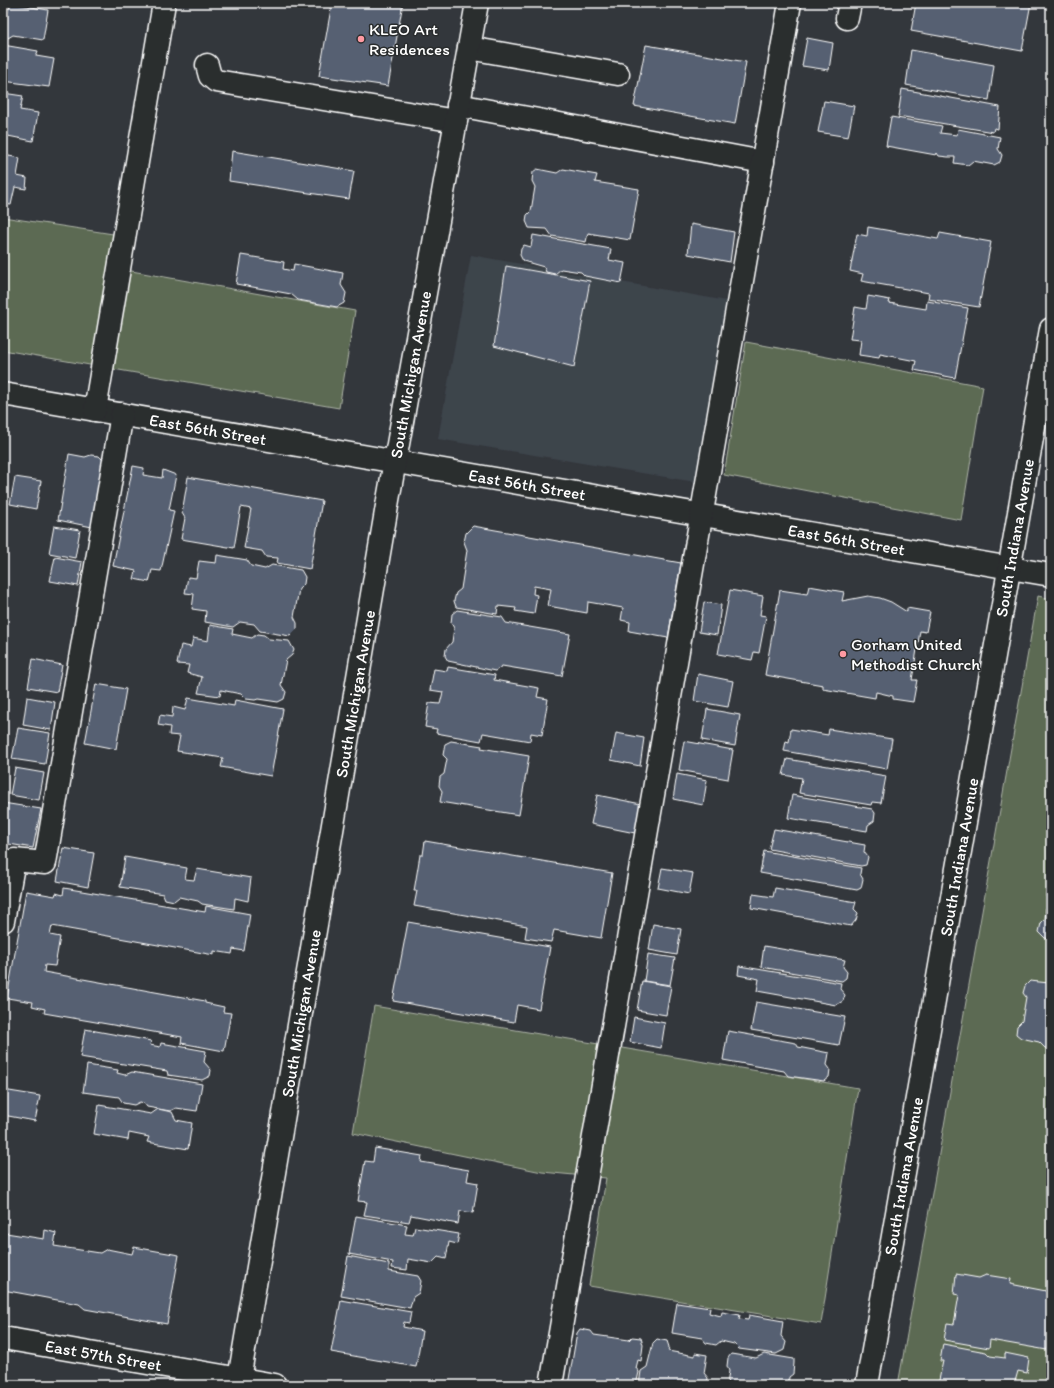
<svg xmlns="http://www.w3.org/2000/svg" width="1054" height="1388" font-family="Itim,sans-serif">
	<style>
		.built { fill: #3e444c }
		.green { fill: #5c6a52; stroke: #aeb4a8 }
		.building { fill: #576172; stroke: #fff }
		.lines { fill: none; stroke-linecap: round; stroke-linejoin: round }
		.minor-casing { stroke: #fff; stroke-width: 25 }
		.minor { stroke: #2a2d2e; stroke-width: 22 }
		.poi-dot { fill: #ff9aa2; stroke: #2a2d2e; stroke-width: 1.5 }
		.labels { text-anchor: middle; stroke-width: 3; stroke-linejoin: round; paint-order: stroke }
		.poi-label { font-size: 17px; fill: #fff; stroke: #2a2d2e; text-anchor: start }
		.street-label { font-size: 17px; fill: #fff; stroke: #2a2d2e }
	</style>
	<rect width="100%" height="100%" fill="#33373c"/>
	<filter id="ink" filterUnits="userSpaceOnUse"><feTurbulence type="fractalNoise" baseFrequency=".025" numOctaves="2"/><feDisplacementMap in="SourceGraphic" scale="8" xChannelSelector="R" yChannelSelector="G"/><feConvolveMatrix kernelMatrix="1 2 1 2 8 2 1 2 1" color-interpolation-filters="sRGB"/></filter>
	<g filter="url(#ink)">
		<path class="built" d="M471 255 738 303 707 484 438 439Z"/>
		<g class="green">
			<path d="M3 217 113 234 109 267 355 311 339 408 3 350Z"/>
			<path d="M746 342 983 386 961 520 724 475Z"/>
			<path d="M1038 596 1051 599V1385H898Z"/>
			<path d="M374 1006 858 1088 821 1324 589 1286 606 1178 542 1172 353 1133Z"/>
		</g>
		<g class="building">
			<path d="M10 3 48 10 43 40 13 35 8 38 3 37V14H7Z"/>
			<path d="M332 3H403L388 86 319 76Z"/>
			<path d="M754 3H778V7Z"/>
			<path d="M916 3H1031L1022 51 911 31Z"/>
			<path d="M807 38 833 43 829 70 802 66Z"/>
			<path d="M3 45 38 51 36 56 54 59 49 87 3 81Z"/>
			<path d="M646 45 746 62 735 124 634 106Z"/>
			<path d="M911 50 994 65 989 100 906 85Z"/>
			<path d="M902 89 1000 107 998 129 994 128 993 132 898 116Z"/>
			<path d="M3 93 23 96 20 110 38 113 33 141 3 135Z"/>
			<path d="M824 101 854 106 848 137 818 132Z"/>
			<path d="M891 117 942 126 940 133 957 135 958 129 1000 137 998 149 1002 155 1000 162 994 165 973 161 968 165 954 163 955 157H948L939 156 937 153 936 155 886 146Z"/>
			<path d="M232 151 354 171 349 199 229 181Z"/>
			<path d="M3 155 20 158 17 176 27 178 26 189 15 187 11 205 3 204Z"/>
			<path d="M537 169 557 173 563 169 597 175 595 182 639 189 630 240 588 233 586 242 552 236 547 229 529 228 526 221 527 215 531 211 535 187 532 181 533 172Z"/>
			<path d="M691 224 734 232 730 262 688 254Z"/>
			<path d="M868 227 938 239 940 233 991 242 979 307 928 299 929 293 861 281 863 274 850 271 857 234 867 236Z"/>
			<path d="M533 235 611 249 609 260 625 263 621 283 585 276 581 272 561 269 555 274 546 272 544 267 523 261 520 255 521 249 524 245 531 247Z"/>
			<path d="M241 255 284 262 283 269 293 271 294 264 343 273 341 285 346 293 344 303 337 307 298 300 291 294 236 284Z"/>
			<path d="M506 266 590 281 574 367 494 346Z"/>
			<path d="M868 296 890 300 889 303 926 309 927 301 968 308 955 378 914 370 916 361 880 354 879 358 859 355 861 340 850 339 855 307 866 309Z"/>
			<path d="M69 454 85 457 91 455 99 456 104 461 92 527 58 520Z"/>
			<path d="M133 466 144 468 143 475 162 478 163 470 176 475 169 510 174 511 161 571 152 570 149 582 134 579 136 571 113 566Z"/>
			<path d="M15 477 41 481 36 509 10 504Z"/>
			<path d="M188 477 322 501 310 569 277 563 278 558 266 557 262 551 244 548 251 509 241 507 234 548 181 539 185 518 182 513Z"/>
			<path d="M54 526 80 530 75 558 49 553Z"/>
			<path d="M473 526 681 563 668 638 629 631 630 622 621 620 623 608 588 602 587 613 548 606 551 589 534 586 533 594 537 595 534 614 515 611 516 608 498 606 497 614 456 607 454 601 456 593 461 589 467 550 464 542 466 533Z"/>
			<path d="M217 555 247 560 251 566 265 569 272 565 301 570 305 577 304 584 299 589 294 617 297 623V629L290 636 260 631 254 624 240 622 233 627 205 622 206 611 192 609 194 594 185 593 188 577 196 578 199 561 216 563Z"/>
			<path d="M55 557 82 562 78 586 50 581Z"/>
			<path d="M809 586 844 592 842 601 868 596 880 598 891 602 907 612V608L930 612 926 632 920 631 912 680H917L913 702 893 699V696L876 692 875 698 823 689V685L765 675 780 590 807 594Z"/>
			<path d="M730 590 763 596 760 615 766 616 759 653 754 652 752 660 718 654Z"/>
			<path d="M704 602 721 605 717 635 699 632Z"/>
			<path d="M457 610 502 617 506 623 570 634 562 676 502 666 495 671 448 661 445 656 446 649 452 642 454 628 451 623 452 614Z"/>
			<path d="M210 625 233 629 232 634 252 638 257 634 264 635 269 639 289 641 294 650 292 655 286 660 281 685 286 692 284 699 278 702 258 699 255 700 246 699 241 694 221 690 220 696 198 693 202 677 187 673 189 665 177 664 181 645 191 647 193 638 208 641Z"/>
			<path d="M33 659 62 665 57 692 28 687Z"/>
			<path d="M448 667 495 675 494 680 539 688 537 697 548 699 542 735 531 733 530 741 483 733 481 741 436 733 437 729 425 727 429 703 440 704 443 692 430 690 434 669 447 671Z"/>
			<path d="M698 674 733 681 728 707 694 701Z"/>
			<path d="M96 684 126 689 116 749 85 743Z"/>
			<path d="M27 697 55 702 51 730 23 725Z"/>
			<path d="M188 698 234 706 235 700 283 709 271 776 221 767 223 758 177 751 180 736 169 735 170 727 158 725 160 715 172 717 173 707 185 710Z"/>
			<path d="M707 709 740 715 735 746 702 740Z"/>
			<path d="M18 728 50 733 45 764 12 759Z"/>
			<path d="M791 729 828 735 829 729 892 739 887 769 784 751 786 741 789 742Z"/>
			<path d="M616 733 644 738 640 766 611 760Z"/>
			<path d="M451 741 482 746 481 748 529 756 519 815 440 802 442 791 439 786 440 777 444 774 447 759 443 755 445 744Z"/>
			<path d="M684 741 733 750 728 779 679 770Z"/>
			<path d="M787 759 886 776 881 803 872 802 871 805 799 793 802 778 783 775Z"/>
			<path d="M15 768 44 773 39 800 10 795Z"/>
			<path d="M677 774 707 780 703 805 673 799Z"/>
			<path d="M597 795 641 804 635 833 591 824Z"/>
			<path d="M792 795 872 809 875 813 874 821 868 825 867 831 788 818Z"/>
			<path d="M3 803 41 809 33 848 3 843Z"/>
			<path d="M774 829 865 845 864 852 868 857 866 865 861 866 769 849Z"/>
			<path d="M425 841 612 873 601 938 554 930 551 942 525 938 527 926 414 906 417 891H414L420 855H423Z"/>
			<path d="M63 848 94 853 88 887 57 881Z"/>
			<path d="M764 851 861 868 860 874 863 879 861 888 857 890 760 873Z"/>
			<path d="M125 857 187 868 185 879 194 880 197 869 251 878 248 901 235 898 234 909 202 904 198 901 179 897 174 901 165 899 163 894 120 887Z"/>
			<path d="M662 868 693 873 689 894 658 888Z"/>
			<path d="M1051 886V906L1046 896 1047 890Z"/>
			<path d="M64 888 205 912 206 906 250 914 244 951 233 949 232 954 214 951V955L52 926 50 935 60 937 55 966 45 965 44 972 205 1001V1003L224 1007 223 1012 231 1013 224 1051 181 1043 182 1037 44 1013 45 1009 32 1006 33 1002 7 998 26 891 55 896 56 893 63 895Z"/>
			<path d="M775 888 856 902 854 909 858 913 856 920 851 926 751 908 753 894 773 897Z"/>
			<path d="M1046 908 1051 909V939L1045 938 1039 932 1041 923 1045 919Z"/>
			<path d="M408 922 550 947 539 1009 517 1005 514 1022 393 1001Z"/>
			<path d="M653 924 681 929 677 955 649 950Z"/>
			<path d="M764 946 845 960 843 967 847 972 846 978 842 981 761 967Z"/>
			<path d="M648 954 675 958 670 985 644 981Z"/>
			<path d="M739 966 841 983 840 989 845 995 843 1001 836 1005 757 991 759 979 738 975Z"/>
			<path d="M642 981 671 986 666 1015 637 1010Z"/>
			<path d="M1030 981 1049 983 1051 982V1049L1045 1048 1039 1042 1021 1038 1016 1034 1017 1026 1022 1021 1026 997 1023 993 1025 986Z"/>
			<path d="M756 1002 845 1017 839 1045 751 1030Z"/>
			<path d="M634 1017 665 1023 661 1048 630 1042Z"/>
			<path d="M85 1029 151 1041 150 1045 160 1047 161 1043 206 1051 204 1062 211 1070 210 1076 202 1080 168 1075 167 1071 80 1057Z"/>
			<path d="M728 1031 796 1043 798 1047 829 1053 827 1065 830 1069 829 1077 824 1081 788 1076 784 1071 723 1060Z"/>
			<path d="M87 1065 118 1070 117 1073 125 1075 132 1072 202 1084 197 1111 176 1108 170 1111 147 1107 144 1103 140 1102 134 1105 123 1103 119 1097 83 1092Z"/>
			<path d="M3 1090 40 1096 35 1121 3 1115Z"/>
			<path d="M99 1105 151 1114 158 1109 172 1112 176 1120 192 1123 188 1149 147 1142 149 1137 129 1133 128 1140 94 1134Z"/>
			<path d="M375 1148 422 1156 421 1162 469 1170 467 1181 478 1183 473 1213 460 1211 458 1224 411 1215 409 1222 364 1215 367 1202 358 1201 365 1161 373 1162Z"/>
			<path d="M356 1216 407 1225 405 1234 413 1235 415 1227 459 1234 457 1244 449 1242 446 1259 438 1257 432 1263 408 1259 407 1270 392 1268 393 1262 349 1254Z"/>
			<path d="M45 1230 56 1233 54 1246 100 1253 107 1249 132 1254 134 1247 179 1255 167 1324 85 1309 79 1304 3 1290V1250L6 1233 44 1239Z"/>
			<path d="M348 1256 389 1264V1271L418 1276 421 1281 419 1293 413 1297 410 1308 341 1296Z"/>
			<path d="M956 1274 979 1278 986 1275 1011 1279 1010 1284 1051 1292V1329L1047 1350 990 1340 989 1348 944 1340 947 1323 954 1324 959 1295 954 1294Z"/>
			<path d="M341 1300 411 1312 409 1323 404 1322 403 1327 422 1331 416 1367 331 1352Z"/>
			<path d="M677 1303 710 1308 709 1313 721 1316 722 1312 740 1315 739 1319 748 1320 749 1315 783 1321 781 1336 786 1342 784 1350 776 1354 739 1349 734 1344 721 1341 716 1345 706 1343 702 1338 672 1333Z"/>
			<path d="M580 1329 591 1331 594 1335 629 1340 632 1337 641 1338 643 1345 641 1361 638 1360 636 1368 639 1372 636 1385H568L577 1333Z"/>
			<path d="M657 1339 667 1341 669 1347 668 1351 695 1356V1353L707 1355 704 1373 708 1378 707 1385H639L641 1371 647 1367 653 1343Z"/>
			<path d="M943 1344 986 1352 990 1356 1005 1358V1353L1029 1358 1027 1373 1018 1371 1014 1385 992 1383 991 1385H938L943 1361H940Z"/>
			<path d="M731 1354 756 1358 764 1354 794 1359V1363L793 1374 789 1377 788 1385H727L729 1371 727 1366 728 1358Z"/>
		</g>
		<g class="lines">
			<g class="minor-casing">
				<g id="minor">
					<path d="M847 18 850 3"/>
					<path d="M469 48 618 74"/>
					<path d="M207 65 210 76 216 81 456 121"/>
					<path d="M458 105 763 162"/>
					<path id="s1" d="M3 394 1051 575"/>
					<path d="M95 410 164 3"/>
					<path d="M3 921 14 860 45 863 122 414"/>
					<path id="s2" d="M3 1338 275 1385"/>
					<path id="s3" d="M238 1385 388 500 477 3"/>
					<path d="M551 1385 790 3"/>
					<path id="s4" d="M867 1385 1051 329"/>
				</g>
			</g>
			<use href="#minor" class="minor"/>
		</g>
	</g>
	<g class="poi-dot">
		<circle cx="361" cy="39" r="4"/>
		<circle cx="843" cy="654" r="4"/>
	</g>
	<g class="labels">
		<g class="poi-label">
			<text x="369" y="35">KLEO Art<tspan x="369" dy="20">Residences</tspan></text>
			<text x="851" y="650">Gorham United<tspan x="851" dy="20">Methodist Church</tspan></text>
		</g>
		<g class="street-label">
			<text dy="6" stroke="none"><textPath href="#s3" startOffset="1025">South Michigan Avenue</textPath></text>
			<text dy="6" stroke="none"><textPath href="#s1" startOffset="208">East 56th Street</textPath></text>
			<text dy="6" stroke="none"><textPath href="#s1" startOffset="532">East 56th Street</textPath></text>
			<text dy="6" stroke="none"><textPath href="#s4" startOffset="860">South Indiana Avenue</textPath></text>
			<text dy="6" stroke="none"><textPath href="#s1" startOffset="856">East 56th Street</textPath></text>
			<text dy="6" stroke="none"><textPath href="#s3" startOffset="701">South Michigan Avenue</textPath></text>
			<text dy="6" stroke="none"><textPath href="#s4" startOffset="536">South Indiana Avenue</textPath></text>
			<text dy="6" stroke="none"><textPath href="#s3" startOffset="377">South Michigan Avenue</textPath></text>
			<text dy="6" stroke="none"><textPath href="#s4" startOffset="212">South Indiana Avenue</textPath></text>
			<text dy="6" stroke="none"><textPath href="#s2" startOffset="102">East 57th Street</textPath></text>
		</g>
	</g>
	<rect width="1054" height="1388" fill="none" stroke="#2a2d2e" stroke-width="16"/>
	<rect x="8" y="8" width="1038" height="1372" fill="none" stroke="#fff" stroke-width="1.5" filter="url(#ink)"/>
</svg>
